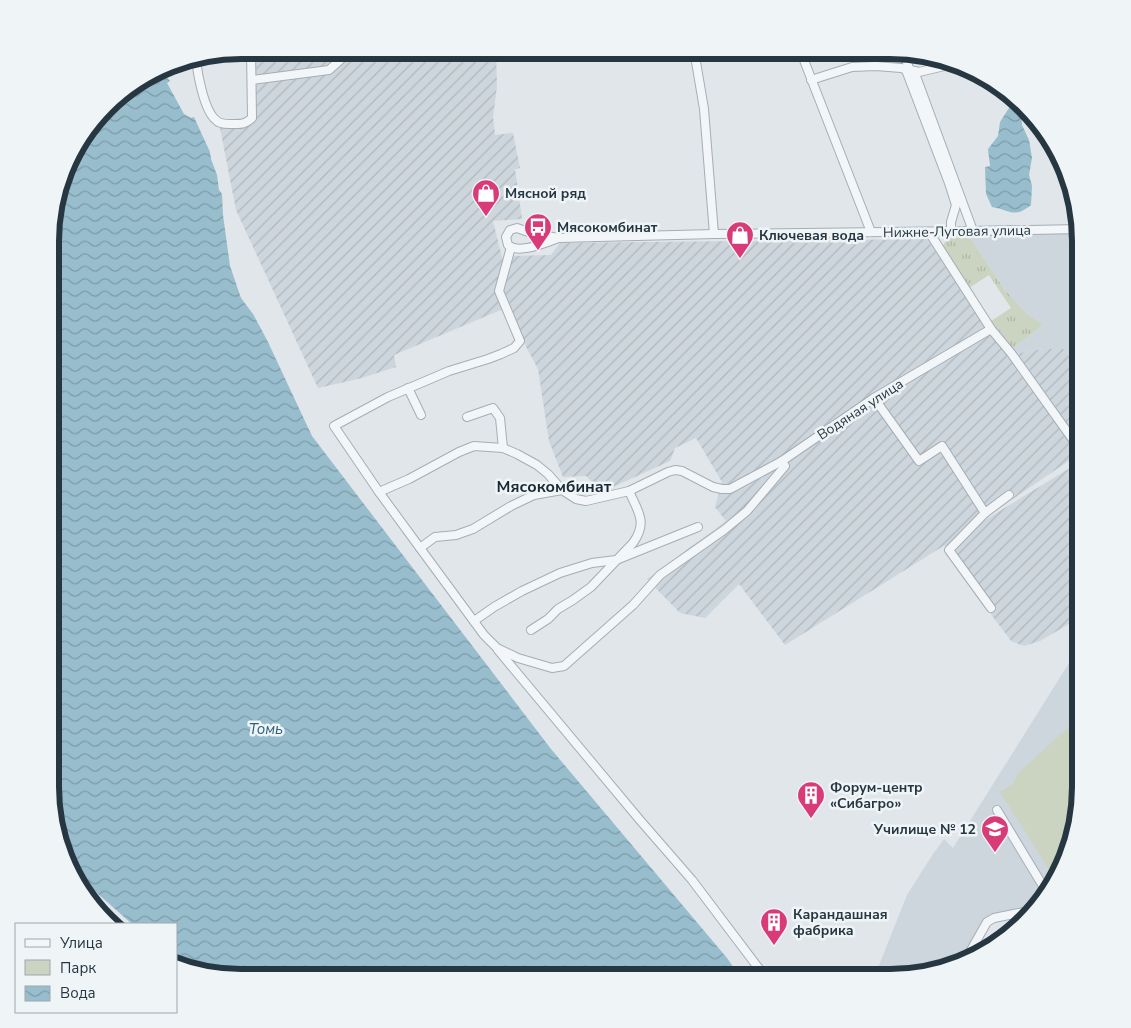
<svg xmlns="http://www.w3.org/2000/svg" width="1131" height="1028" font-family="'Nunito Sans',sans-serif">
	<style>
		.built { fill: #cdd6dc }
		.industrial { fill: url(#industrial-furrows) }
		.grass { fill: url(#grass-tufts) }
		.park { fill: #cad4c0 }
		.water { fill: url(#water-waves) }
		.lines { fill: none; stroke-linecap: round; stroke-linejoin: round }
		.minor-casing { stroke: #a5aeb4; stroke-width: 10 }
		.minor { stroke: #f3f6f8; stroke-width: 8 }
		.labels { text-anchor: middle; stroke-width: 5; stroke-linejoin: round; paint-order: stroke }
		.poi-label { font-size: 14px; font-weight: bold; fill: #273742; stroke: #eff4f7; text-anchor: start }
		.street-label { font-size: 14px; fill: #273742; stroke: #eff4f7 }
		.water-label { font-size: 15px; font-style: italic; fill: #2e617a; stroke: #eff4f7 }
		.quarter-label { font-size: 16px; font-weight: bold; fill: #192833; stroke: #eff4f7 }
		.rim { fill: none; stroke: #273742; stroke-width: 6 }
	</style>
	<defs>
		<pattern id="industrial-furrows" width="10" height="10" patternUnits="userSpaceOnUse" patternTransform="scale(1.25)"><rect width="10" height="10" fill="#cdd6dc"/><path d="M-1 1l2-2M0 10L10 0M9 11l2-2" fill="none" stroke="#b0b8be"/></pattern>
		<pattern id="grass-tufts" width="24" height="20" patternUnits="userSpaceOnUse" patternTransform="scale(1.25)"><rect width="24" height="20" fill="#cad4c0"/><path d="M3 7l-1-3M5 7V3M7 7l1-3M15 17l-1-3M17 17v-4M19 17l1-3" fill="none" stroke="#aeb7a6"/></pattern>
		<pattern id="water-waves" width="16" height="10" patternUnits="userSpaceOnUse" patternTransform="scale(1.25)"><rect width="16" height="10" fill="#98becd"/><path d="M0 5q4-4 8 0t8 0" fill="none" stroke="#7c9ba8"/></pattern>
	</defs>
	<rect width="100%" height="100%" fill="#e0e6ea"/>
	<g class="built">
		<path d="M1081 232V351L1062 349H1043L1028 351 1017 354 1013 348 1043 325 1025 312 1004 289 968 234Z"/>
		<path d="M1081 644V787L1061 871 1042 897 1023 910 991 916 967 952 955 965 936 970 932 965 918 974 902 978H874L907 895 933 854 944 839 953 848Z"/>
	</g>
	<g class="industrial">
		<path d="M253 50H496L497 86 493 117 495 135 513 133 520 168 515 169 522 219 493 221 503 261 496 291 503 309 394 355 396 367 358 379 318 388 236 210 220 128 245 126 254 119Z"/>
		<path d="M927 239 989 331 1079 454 951 541 1078 463 1081 467V617L1040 641 1024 646 1011 641 987 609 945 545 785 645 739 584 705 618 680 613 647 579 726 521 715 507 722 482 696 438 675 448 670 461 602 492 586 476 563 477 549 441 538 369 522 339 502 291 512 256 551 255 560 243Z"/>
		<path d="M1043 349H1062L1081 351V447L1017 354 1028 351Z"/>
	</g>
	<path class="grass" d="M968 234 1004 289 1025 312 1043 325 1013 348 991 321 1011 308 989 275 969 288 942 247 949 236Z"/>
	<path class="park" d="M1071 725 1081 739V787L1061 871 1055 879 1000 792 1013 784 1018 773Z"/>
	<g class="water">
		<path d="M161 71 170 81 167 83 184 114 191 118 194 117 210 152 211 159 217 175 219 190 222 194 223 215 230 266 241 298 253 314 267 340 312 436 551 749 727 958 741 978H241L176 963V924H132L80 878 73 874 64 860 50 799 54 204 75 146 115 97Z"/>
		<path d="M1014 100 1021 105 1022 125 1029 140 1032 158 1029 175 1032 186 1031 205C1014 219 1010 210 992 207L986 194 985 167 990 166 988 149 998 136 1000 122Z"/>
	</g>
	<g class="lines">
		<g class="minor-casing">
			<g id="minor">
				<path d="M694 50 704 109 714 234"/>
				<path d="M800 50 871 232"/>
				<path d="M903 51 910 71"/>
				<path d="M196 57C197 72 204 111 216 120 219 124 226 124 230 124 241 124 244 125 252 118L251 50"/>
				<path d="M906 70 949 183 956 205 951 222V232"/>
				<path d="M914 71 973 231"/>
				<path d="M252 80 329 70 348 53 349 50"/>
				<path d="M811 80 852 67 876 66 901 68 919 72 953 64"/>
				<path d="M929 232 991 329 1011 353 1071 437 1081 453"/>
				<path d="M559 238C546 242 519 255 508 245L506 237 510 230 517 228 534 234 559 238 714 234 969 231 1081 229"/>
				<path d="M511 247 499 291 520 341 514 348 501 354 488 359 449 371 388 397 334 426 379 492 420 548 484 635 497 648 518 658 552 668 564 666 633 605 660 575 724 530 747 511 785 466 782 461"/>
				<path d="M408 388 421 415"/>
				<path d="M874 398 919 461 942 446 985 513 1009 495"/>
				<path d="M467 417 493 408 500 418 503 448"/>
				<path d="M379 492 409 479 459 452 474 446 503 448 517 454 537 465 548 474 562 490"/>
				<path d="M985 513 949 550 991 608"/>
				<path d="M420 548 435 537 456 535 473 529 511 506 534 495 562 490 576 499 586 501 629 491 668 472 675 470 682 471 713 487 722 489H730L782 461 874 398 991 329"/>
				<path d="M474 621 494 607 522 591 560 573 592 563 616 560 698 527"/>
				<path d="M531 630 548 619 558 609 573 600 591 587 633 543C648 522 638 512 629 491"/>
				<path d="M498 650 639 819 692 880 766 978"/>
				<path d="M997 810 1046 891"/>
				<path d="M961 964 970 952 987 922 994 918 1024 912 1037 903"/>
			</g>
		</g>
		<use href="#minor" class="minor"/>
	</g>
	<defs>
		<g id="shop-pin" transform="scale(1.4375)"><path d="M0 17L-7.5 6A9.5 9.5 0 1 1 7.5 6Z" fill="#d83b77" stroke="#eff4f7"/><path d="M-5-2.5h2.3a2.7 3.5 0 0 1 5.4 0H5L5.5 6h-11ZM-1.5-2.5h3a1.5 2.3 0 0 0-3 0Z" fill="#fff"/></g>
		<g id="bus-pin" transform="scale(1.4375)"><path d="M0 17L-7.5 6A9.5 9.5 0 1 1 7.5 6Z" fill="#d83b77" stroke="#eff4f7"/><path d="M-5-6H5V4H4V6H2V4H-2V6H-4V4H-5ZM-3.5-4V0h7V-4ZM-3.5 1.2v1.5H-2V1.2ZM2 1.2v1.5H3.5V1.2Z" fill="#fff"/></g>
		<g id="building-pin" transform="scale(1.4375)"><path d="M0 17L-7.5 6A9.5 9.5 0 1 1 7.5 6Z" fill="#d83b77" stroke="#eff4f7"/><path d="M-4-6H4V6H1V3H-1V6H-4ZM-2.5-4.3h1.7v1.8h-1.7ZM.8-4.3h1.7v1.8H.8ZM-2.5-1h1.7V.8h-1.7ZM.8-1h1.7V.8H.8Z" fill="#fff"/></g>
		<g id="university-pin" transform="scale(1.4375)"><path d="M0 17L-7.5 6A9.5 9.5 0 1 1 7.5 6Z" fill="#d83b77" stroke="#eff4f7"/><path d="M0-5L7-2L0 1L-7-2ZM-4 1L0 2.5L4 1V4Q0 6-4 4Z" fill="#fff"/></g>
	</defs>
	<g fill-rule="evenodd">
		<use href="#shop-pin" x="486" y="193"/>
		<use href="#bus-pin" x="538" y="227"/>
		<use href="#shop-pin" x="740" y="235"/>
		<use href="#building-pin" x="811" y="795"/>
		<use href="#university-pin" x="995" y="829"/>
		<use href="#building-pin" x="774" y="922"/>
	</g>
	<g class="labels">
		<g class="poi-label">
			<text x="505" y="198">Мясной ряд</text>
			<text x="557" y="232">Мясокомбинат</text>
			<text x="759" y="240">Ключевая вода</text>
			<text x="830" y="792">Форум-центр<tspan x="830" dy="16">«Сибагро»</tspan></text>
			<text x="976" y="834" text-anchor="end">Училище № 12</text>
			<text x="793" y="919">Карандашная<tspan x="793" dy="16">фабрика</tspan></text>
		</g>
		<g class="street-label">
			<text transform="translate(957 231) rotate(-1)" y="5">Нижне-Луговая улица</text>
			<text transform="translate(860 409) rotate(-33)" y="5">Водяная улица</text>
		</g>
		<g class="water-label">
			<text x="266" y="734">Томь</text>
		</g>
		<g class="quarter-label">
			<text x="554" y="492">Мясокомбинат</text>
		</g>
	</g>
	<path d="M0 0H1131V1028H0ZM241 59H890A182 182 0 0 1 1072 241V787A182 182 0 0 1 890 969H241A182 182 0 0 1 59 787V241A182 182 0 0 1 241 59Z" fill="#eff4f7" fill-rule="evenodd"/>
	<path class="rim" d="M241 59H890A182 182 0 0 1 1072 241V787A182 182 0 0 1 890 969H241A182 182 0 0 1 59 787V241A182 182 0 0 1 241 59Z"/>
	<rect x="15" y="923" width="162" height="90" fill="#eff4f7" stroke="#9fa8af"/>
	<rect x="25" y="939" width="25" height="8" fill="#f3f6f8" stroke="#9fa8af"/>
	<text x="60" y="948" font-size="15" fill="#273742">Улица</text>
	<rect x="25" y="960" width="25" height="15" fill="#cad4c0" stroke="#9fa8af"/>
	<text x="60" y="973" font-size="15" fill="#273742">Парк</text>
	<rect x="25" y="986" width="25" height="15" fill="url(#water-waves)" stroke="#9fa8af"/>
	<text x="60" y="998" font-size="15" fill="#273742">Вода</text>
</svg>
